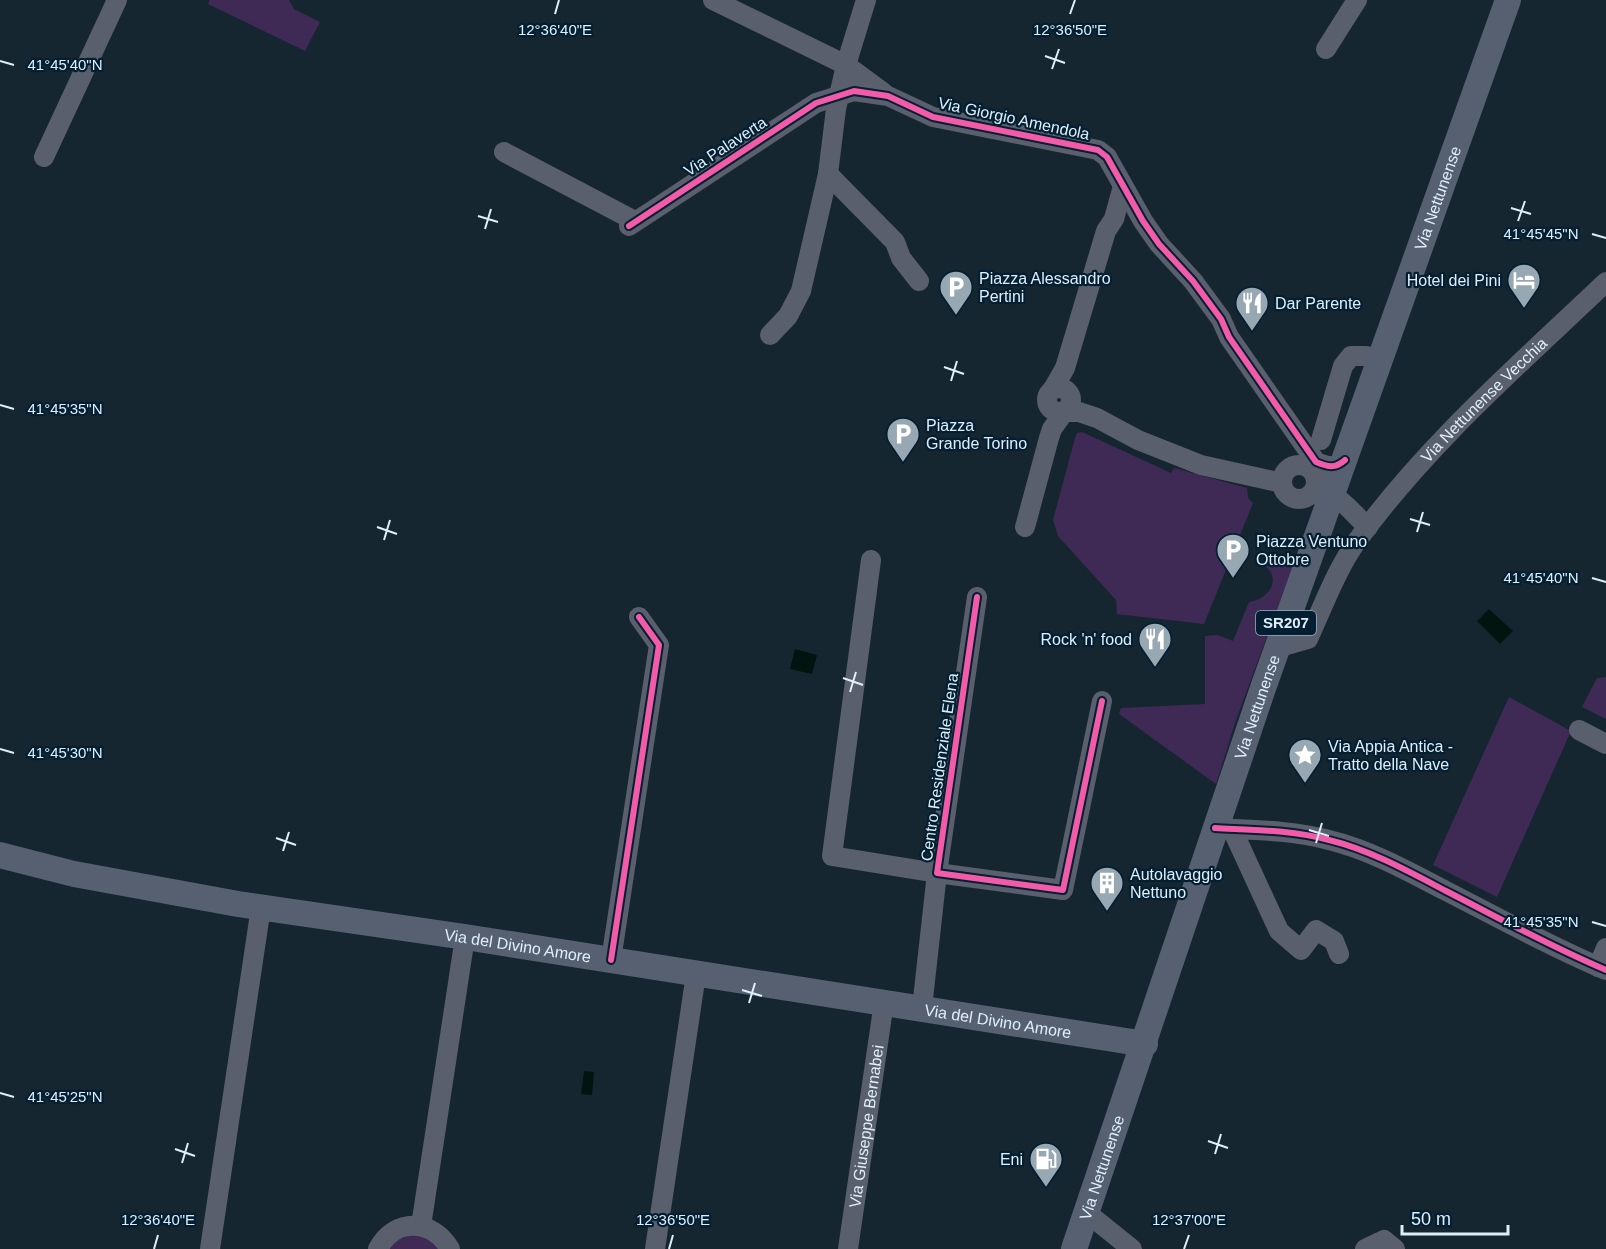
<svg xmlns="http://www.w3.org/2000/svg" width="1606" height="1249" font-family="Arial,sans-serif">
	<style>
		.green { fill: #3e2a55 }
		.water { fill: #02140f }
		.lines { fill: none; stroke-linecap: round; stroke-linejoin: round }
		.minor { stroke: #595f6d; stroke-width: 20 }
		.major { stroke: #566071; stroke-width: 26 }
		.cycleway-casing { stroke: #031f31; stroke-width: 10 }
		.cycleway { stroke: #f35aa7; stroke-width: 6 }
		.ticks { fill: none; stroke: #deeefa; stroke-width: 2 }
		.labels { text-anchor: middle; stroke-width: 4.5; stroke-linejoin: round; paint-order: stroke }
		.shield { fill: #031f31; stroke: #9cb0be; stroke-width: 1.5 }
		.shield-label { font-size: 15px; font-weight: bold; fill: #deeefa }
		.street-label { font-size: 16px; fill: #deeefa; stroke: #031f31 }
		.poi-label { font-size: 16px; fill: #deeefa; stroke: #031f31; text-anchor: start }
		.ticks-label { font-size: 15px; text-anchor: middle; fill: #deeefa; stroke: #031f31; stroke-width: 4.5; stroke-linejoin: round; paint-order: stroke }
	</style>
	<rect width="100%" height="100%" fill="#162630"/>
	<g class="green">
		<path d="M210 0H289L294 9 320 22 305 51 208 4Z"/>
		<path d="M1082 432 1171 473 1174 468 1247 488 1248 498 1253 503 1204 624 1117 614 1116 600 1058 536 1053 520 1075 438 1077 433Z"/>
		<path d="M1268 558 1295 561 1236 720 1216 784 1119 714 1121 708 1205 704V636L1218 635 1233 641 1249 602C1267 600 1283 580 1265 566Z"/>
		<path d="M1606 677V719L1582 707 1597 678Z"/>
		<path d="M1509 697 1571 731 1497 897 1433 865Z"/>
		<path d="M419 1232 443 1249H385L389 1243Z"/>
	</g>
	<g class="water">
		<path d="M1489 609 1513 631 1500 644 1477 621Z"/>
		<path d="M795 649 817 655 812 674 790 669Z"/>
		<path d="M584 1071 594 1072 592 1095 581 1094Z"/>
	</g>
	<g class="lines">
		<g class="minor">
			<path d="M713 0 846 65 884 93"/>
			<path d="M1326 49 1357 0"/>
			<path d="M504 152 635 221"/>
			<path d="M44 157 117 0"/>
			<path d="M828 174 895 242 901 258 919 281"/>
			<path d="M629 226 816 103 854 91 888 96 933 117 1098 150 1107 157 1143 221 1159 244 1193 281 1221 319 1229 337 1316 462C1328 467 1335 469 1345 460"/>
			<path d="M770 335 788 316 801 291 828 174 836 109 846 65 866 0"/>
			<circle cx="1059" cy="400" r="12"/>
			<path d="M1053 389 1065 368 1106 231 1114 219 1123 186"/>
			<path d="M1321 440 1343 366 1351 356H1366L1379 359"/>
			<circle cx="1299" cy="482" r="17"/>
			<path d="M1332 495C1347 503 1355 516 1368 527"/>
			<path d="M1025 527 1049 438 1052 429 1064 412H1079L1097 418 1138 440 1201 465 1282 483"/>
			<path d="M871 560 832 856 937 873 922 1008"/>
			<path d="M977 597 937 873 1063 890 1102 701"/>
			<path id="s1" d="M1277 648 1308 639C1323 607 1336 570 1357 541 1427 444 1520 364 1606 282"/>
			<path d="M1579 730 1606 744"/>
			<path d="M1215 828C1253 830 1292 830 1329 840 1370 850 1408 871 1446 891 1499 918 1551 947 1606 970"/>
			<path d="M1232 829 1279 931 1301 950 1316 930 1334 941 1339 954"/>
			<path d="M611 960 659 645 639 617"/>
			<path d="M1598 967 1606 948"/>
			<path d="M1086 1212 1132 1249"/>
			<path d="M421 1226 465 937"/>
			<path d="M210 1249 261 907"/>
			<path d="M378 1249C395 1217 433 1219 450 1249"/>
			<path d="M655 1249 696 974"/>
			<path id="s2" d="M848 1249 884 1002"/>
			<path d="M1365 1249 1384 1240 1395 1249"/>
		</g>
		<g class="major">
			<path id="s3" d="M0 855 74 874 238 904 465 937 1145 1044"/>
			<path id="s4" d="M1074 1249 1263 688 1508 0"/>
		</g>
		<g class="cycleway-casing">
			<g id="cycleway">
				<path d="M629 226 816 103 854 91 888 96 933 117 1098 150 1107 157 1143 221 1159 244 1193 281 1221 319 1229 337 1316 462C1328 467 1335 469 1345 460"/>
				<path d="M977 597 937 873 1063 890 1102 701"/>
				<path d="M1215 828C1253 830 1292 830 1329 840 1370 850 1408 871 1446 891 1499 918 1551 947 1606 970"/>
				<path d="M611 960 659 645 639 617"/>
			</g>
		</g>
		<use href="#cycleway" class="cycleway"/>
	</g>
	<path class="ticks" d="M555 14 559 0M1070 14 1075 0M1045 56 1065 63M0 61 14 65M1052 69 1059 49M1511 208 1531 214M478 216 498 222M1518 221 1525 201M485 229 491 209M1592 234 1606 238M944 367 964 374M951 381 957 361M0 405 14 409M1410 519 1430 525M377 527 397 534M1417 532 1423 512M384 540 390 520M1592 578 1606 582M843 678 863 685M850 692 856 672M0 749 14 753M1309 830 1329 836M276 838 296 845M1316 843 1322 823M283 851 289 832M1592 922 1606 926M742 990 762 996M749 1003 755 983M0 1093 14 1097M1208 1141 1228 1148M175 1149 195 1156M1215 1154 1221 1134M182 1163 188 1143M154 1249 158 1235M669 1249 673 1235M1184 1249 1189 1235"/>
	<defs>
		<g id="hotel-pin" transform="scale(1.725)"><path d="M0 17L-7.5 6A9.5 9.5 0 1 1 7.5 6Z" fill="#98a8b3" stroke="#031f31"/><path d="M-6-4.5h1.5V1H6V5H4.5V3h-9V5H-6ZM-4 0a1.8 1.8 0 1 1 3.6 0ZM.5 0V-2.5h3Q6-2.5 6 0Z" fill="#fff"/></g>
		<g id="parking-pin" transform="scale(1.725)"><path d="M0 17L-7.5 6A9.5 9.5 0 1 1 7.5 6Z" fill="#98a8b3" stroke="#031f31"/><path d="M-3.5-5.5H1a3.5 3.5 0 0 1 0 7H-1V5.5H-3.5ZM-1-3.4V-.6H.8a1.4 1.4 0 0 0 0-2.8Z" fill="#fff"/></g>
		<g id="restaurant-pin" transform="scale(1.725)"><path d="M0 17L-7.5 6A9.5 9.5 0 1 1 7.5 6Z" fill="#98a8b3" stroke="#031f31"/><path d="M-5-6h1v4h1v-4h1v4h1v-4h1v5L-1.5 .5V6h-2V.5L-5-1ZM5-6V6H3V1.5H1.5Q1.5-4 5-6Z" fill="#fff"/></g>
		<g id="sight-pin" transform="scale(1.725)"><path d="M0 17L-7.5 6A9.5 9.5 0 1 1 7.5 6Z" fill="#98a8b3" stroke="#031f31"/><path d="M0-6L1.8-2.2L6-1.7L2.9 1.2L3.7 5.4L0 3.3L-3.7 5.4L-2.9 1.2L-6-1.7L-1.8-2.2Z" fill="#fff"/></g>
		<g id="building-pin" transform="scale(1.725)"><path d="M0 17L-7.5 6A9.5 9.5 0 1 1 7.5 6Z" fill="#98a8b3" stroke="#031f31"/><path d="M-4-6H4V6H1V3H-1V6H-4ZM-2.5-4.3h1.7v1.8h-1.7ZM.8-4.3h1.7v1.8H.8ZM-2.5-1h1.7V.8h-1.7ZM.8-1h1.7V.8H.8Z" fill="#fff"/></g>
		<g id="fuel-pin" transform="scale(1.725)"><path d="M0 17L-7.5 6A9.5 9.5 0 1 1 7.5 6Z" fill="#98a8b3" stroke="#031f31"/><path d="M-5.5-6h7V0h2V4h1.3V-2.5L3-4.5l.8-.8L6-3V5H2.5V1h-1V6h-7ZM-4.2-4.7v3.2H.2V-4.7Z" fill="#fff"/></g>
	</defs>
	<g fill-rule="evenodd">
		<use href="#hotel-pin" x="1524" y="280"/>
		<use href="#parking-pin" x="956" y="287"/>
		<use href="#restaurant-pin" x="1252" y="303"/>
		<use href="#parking-pin" x="903" y="434"/>
		<use href="#parking-pin" x="1233" y="550"/>
		<use href="#restaurant-pin" x="1155" y="639"/>
		<use href="#sight-pin" x="1305" y="755"/>
		<use href="#building-pin" x="1107" y="883"/>
		<use href="#fuel-pin" x="1046" y="1159"/>
	</g>
	<g class="labels">
		<rect class="shield" x="1256" y="611" width="60" height="24" rx="4.5"/>
		<g class="shield-label">
			<text x="1286" y="628">SR207</text>
		</g>
		<g class="street-label">
			<text transform="translate(1014 118) rotate(12)" y="6">Via Giorgio Amendola</text>
			<text transform="translate(725 146) rotate(-33)" y="6">Via Palaverta</text>
			<text dy="6" stroke="none"><textPath href="#s4" startOffset="1112">Via Nettunense</textPath></text>
			<text dy="6" stroke="none"><textPath href="#s1" startOffset="332">Via Nettunense Vecchia</textPath></text>
			<text dy="6" stroke="none"><textPath href="#s4" startOffset="572">Via Nettunense</textPath></text>
			<text transform="translate(939 767) rotate(-82)" y="6">Centro Residenziale Elena</text>
			<text dy="6" stroke="none"><textPath href="#s3" startOffset="526">Via del Divino Amore</textPath></text>
			<text dy="6" stroke="none"><textPath href="#s3" startOffset="1012">Via del Divino Amore</textPath></text>
			<text dy="6" stroke="none"><textPath href="#s2" startOffset="124">Via Giuseppe Bernabei</textPath></text>
			<text dy="6" stroke="none"><textPath href="#s4" startOffset="86">Via Nettunense</textPath></text>
		</g>
		<g class="poi-label">
			<text x="979" y="284">Piazza Alessandro<tspan x="979" dy="18">Pertini</tspan></text>
			<text x="1501" y="286" text-anchor="end">Hotel dei Pini</text>
			<text x="1275" y="309">Dar Parente</text>
			<text x="926" y="431">Piazza<tspan x="926" dy="18">Grande Torino</tspan></text>
			<text x="1256" y="547">Piazza Ventuno<tspan x="1256" dy="18">Ottobre</tspan></text>
			<text x="1132" y="645" text-anchor="end">Rock 'n' food</text>
			<text x="1328" y="752">Via Appia Antica -<tspan x="1328" dy="18">Tratto della Nave</tspan></text>
			<text x="1130" y="880">Autolavaggio<tspan x="1130" dy="18">Nettuno</tspan></text>
			<text x="1023" y="1165" text-anchor="end">Eni</text>
		</g>
	</g>
	<g class="ticks-label">
		<text x="555" y="35">12°36'40"E</text>
		<text x="1070" y="35">12°36'50"E</text>
		<text x="65" y="70">41°45'40"N</text>
		<text x="1541" y="239">41°45'45"N</text>
		<text x="65" y="414">41°45'35"N</text>
		<text x="1541" y="583">41°45'40"N</text>
		<text x="65" y="758">41°45'30"N</text>
		<text x="1541" y="927">41°45'35"N</text>
		<text x="65" y="1102">41°45'25"N</text>
		<text x="1189" y="1225">12°37'00"E</text>
		<text x="158" y="1225">12°36'40"E</text>
		<text x="673" y="1225">12°36'50"E</text>
	</g>
	<path d="M1402 1225v9h106v-9" fill="none" stroke="#deeefa" stroke-width="3"/>
	<text x="1411" y="1225" font-size="18" fill="#deeefa" stroke="#031f31" stroke-width="4.5" paint-order="stroke">50 m</text>
</svg>
